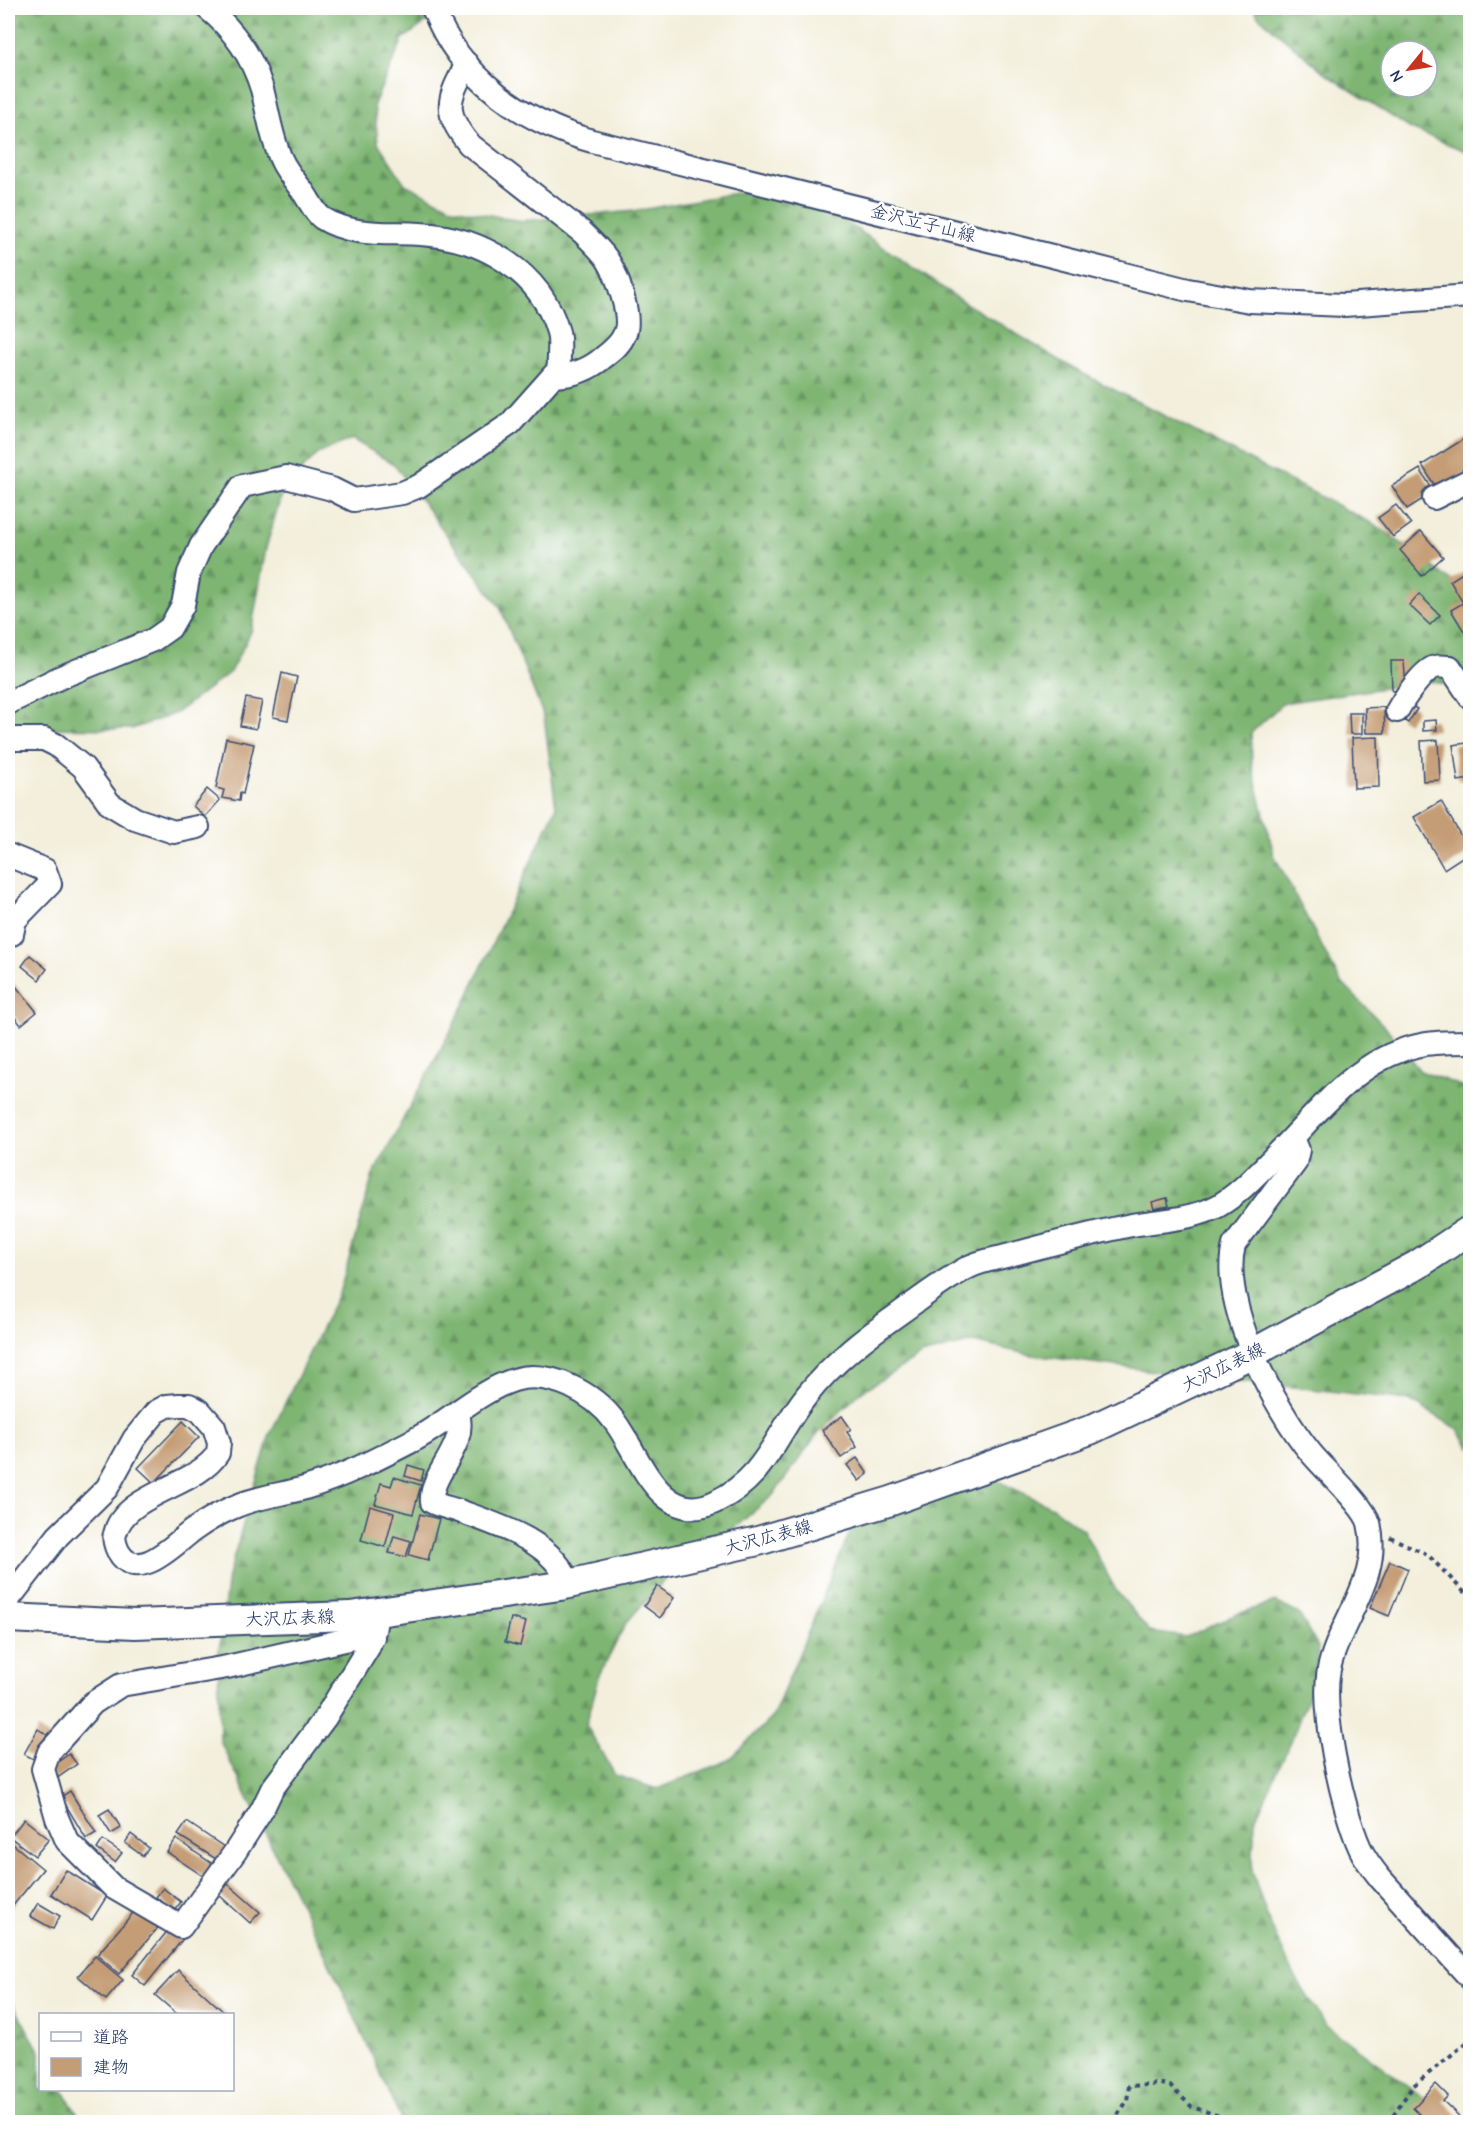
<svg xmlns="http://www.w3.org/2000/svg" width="1478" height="2130" font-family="'Comic Neue','Klee One',sans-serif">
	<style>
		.forest { fill: url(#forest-firs); stroke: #4c7268; stroke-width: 1.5; fill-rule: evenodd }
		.building { fill: #c49c75 }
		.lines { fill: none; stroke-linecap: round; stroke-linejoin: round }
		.minor-casing { stroke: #3b4c71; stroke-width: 26 }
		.major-casing { stroke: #3b4c71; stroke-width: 32 }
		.path { stroke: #3b4c71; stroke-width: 4; stroke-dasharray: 4.5 4.5; stroke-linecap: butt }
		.minor { stroke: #fff; stroke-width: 22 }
		.major { stroke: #fff; stroke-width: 28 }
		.labels { text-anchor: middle; stroke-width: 5; stroke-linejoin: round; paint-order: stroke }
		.street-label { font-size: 18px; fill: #1b2f5e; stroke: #fff }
	</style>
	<defs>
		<pattern id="forest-firs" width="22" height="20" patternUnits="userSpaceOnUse" patternTransform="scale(1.5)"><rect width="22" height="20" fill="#7eb572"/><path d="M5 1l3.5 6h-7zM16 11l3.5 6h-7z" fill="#669461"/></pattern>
	</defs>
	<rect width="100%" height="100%" fill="#fff"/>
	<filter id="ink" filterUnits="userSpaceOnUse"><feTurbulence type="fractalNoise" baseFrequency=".0167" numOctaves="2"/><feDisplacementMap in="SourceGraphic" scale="12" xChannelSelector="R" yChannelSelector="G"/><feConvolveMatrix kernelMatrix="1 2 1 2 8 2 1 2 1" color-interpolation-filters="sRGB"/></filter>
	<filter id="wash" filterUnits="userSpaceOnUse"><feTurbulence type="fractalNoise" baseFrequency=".008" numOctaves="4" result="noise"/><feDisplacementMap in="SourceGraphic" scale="24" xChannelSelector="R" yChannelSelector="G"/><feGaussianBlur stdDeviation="1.35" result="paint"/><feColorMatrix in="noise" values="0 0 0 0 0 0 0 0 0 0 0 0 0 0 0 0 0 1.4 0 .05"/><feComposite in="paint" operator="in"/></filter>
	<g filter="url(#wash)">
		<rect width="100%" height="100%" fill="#f3efdc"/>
		<g class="forest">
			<path d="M8 8H446L403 39 374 104 378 143 405 184 453 208 521 221 635 211 764 188 823 206 962 301 1076 370 1379 527 1470 595V691L1431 681 1283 703 1251 733 1252 766 1274 855 1340 981 1388 1030 1420 1071 1470 1089V1448L1458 1429 1410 1400 1185 1375 1032 1355 973 1342 921 1355 861 1392 818 1433 773 1495 725 1536 674 1569 626 1623 599 1677 586 1725 615 1775 657 1789 729 1760 773 1716 850 1532 893 1495 990 1477 1052 1507 1083 1530 1117 1592 1150 1632 1186 1637 1237 1614 1276 1602 1299 1614 1318 1647 1315 1677 1292 1739 1255 1820 1252 1871 1270 1925 1297 1980 1326 2025 1456 2122H402L341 1987 220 1741 218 1659 228 1576 270 1434 340 1290 373 1175 460 1013 556 808 544 717 500 607 395 465 352 439 319 453 283 489 266 548 251 632 230 672 176 713 132 729 25 728 8 734Z"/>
			<path d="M1254 8H1470V153L1411 129 1326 74 1258 16ZM1391 51H1427V87H1391Z"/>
			<path d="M8 1995 40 2052V2090H63L82 2122H8Z"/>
		</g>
		<g id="blocks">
			<g class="building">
				<path d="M1467 437 1470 442V471L1438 491 1422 465Z"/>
				<path d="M1420 469 1434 492 1407 509 1392 486Z"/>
				<path d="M1396 505 1411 524 1393 537 1378 518Z"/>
				<path d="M1421 531 1443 557 1422 576 1400 550Z"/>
				<path d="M1470 568V641L1451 610 1463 603 1450 581Z"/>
				<path d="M1419 594 1440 615 1430 625 1409 605Z"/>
				<path d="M1391 661H1404L1406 690 1392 691Z"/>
				<path d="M282 673 297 677 288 720 273 717Z"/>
				<path d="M246 698 262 701 256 729 240 726Z"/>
				<path d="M1409 704 1417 709 1408 723 1400 718Z"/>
				<path d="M1384 707 1385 733H1366L1365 708Z"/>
				<path d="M1349 713H1362V734H1350Z"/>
				<path d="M1436 720 1437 730 1423 731V721Z"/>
				<path d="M1378 737 1379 787 1354 788 1352 738Z"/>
				<path d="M226 738 254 744 243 794 240 793 239 801 222 798 224 790 216 788Z"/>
				<path d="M1438 740 1440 780 1423 781 1421 741Z"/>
				<path d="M1467 743 1470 779 1458 781 1453 745Z"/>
				<path d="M207 789 220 800 205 817 193 806Z"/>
				<path d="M1441 801 1470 852 1444 869 1414 817Z"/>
				<path d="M30 955 47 969 39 980 22 966Z"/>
				<path d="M10 979 37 1012 21 1025 8 1009Z"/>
				<path d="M1167 1198 1169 1206 1154 1209 1152 1202Z"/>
				<path d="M842 1416 851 1429 847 1432 857 1447 841 1458 822 1430Z"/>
				<path d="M183 1421 199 1437 154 1483 138 1468Z"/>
				<path d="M857 1458 868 1474 859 1481 847 1465Z"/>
				<path d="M408 1465 424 1470 421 1481 405 1476Z"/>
				<path d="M394 1477 421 1485 413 1514 375 1504 381 1483 391 1486Z"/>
				<path d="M370 1506 394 1513 385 1547 361 1540Z"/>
				<path d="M420 1514 439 1519 428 1560 409 1555Z"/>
				<path d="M394 1536 411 1541 406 1557 389 1553Z"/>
				<path d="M1390 1561 1408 1569 1389 1616 1370 1608Z"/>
				<path d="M657 1586 674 1598 660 1618 644 1606Z"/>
				<path d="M511 1618 526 1622 520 1646 505 1642Z"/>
				<path d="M38 1729 50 1737 37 1761 24 1754Z"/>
				<path d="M69 1754 77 1764 56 1779 48 1769Z"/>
				<path d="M70 1791 96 1833 86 1839 61 1797Z"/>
				<path d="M109 1809 121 1828 111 1834 99 1815Z"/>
				<path d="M24 1819 49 1839 35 1856 10 1837Z"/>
				<path d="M187 1822 227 1849 219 1861 178 1835Z"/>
				<path d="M131 1834 149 1848 143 1856 125 1843Z"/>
				<path d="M176 1839 214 1865 206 1878 167 1852Z"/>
				<path d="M8 1840 43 1869 11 1908 8 1906Z"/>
				<path d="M103 1840 122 1853 115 1862 97 1849Z"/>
				<path d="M66 1870 107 1896 92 1920 51 1894Z"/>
				<path d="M228 1884 260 1912 250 1923 219 1895Z"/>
				<path d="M163 1888 181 1902 174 1911 156 1897Z"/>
				<path d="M38 1903 60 1916 53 1929 30 1916Z"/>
				<path d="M138 1907 160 1925 119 1974 97 1955Z"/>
				<path d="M169 1929 182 1940 145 1986 132 1975Z"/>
				<path d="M95 1956 123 1980 106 2000 78 1976Z"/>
				<path d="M178 1970 226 2014H177L155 1995Z"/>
				<path d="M1436 2084 1448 2096 1443 2101 1465 2122H1427L1413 2108Z"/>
			</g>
		</g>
	</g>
	<g filter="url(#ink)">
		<use href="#blocks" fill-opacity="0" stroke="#3b4c71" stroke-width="1.5"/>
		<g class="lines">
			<g class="minor-casing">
				<g id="minor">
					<path d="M433 8C460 78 522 121 592 141L1188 290 1250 301 1344 305 1470 296"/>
					<path d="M467 64C448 99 442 111 469 144L582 232C591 241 600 249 607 259 617 274 632 317 625 333 621 344 612 351 604 357 589 370 572 376 553 376"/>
					<path d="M1434 498 1470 480"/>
					<path d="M8 703 61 677 153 640 170 628 183 605 189 573 201 546 242 486 286 477 332 489 354 500 402 493 419 486 510 424 559 369C558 357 561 343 558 332 541 271 481 237 420 234 387 232 352 237 322 218 315 213 309 200 304 193 296 182 286 171 281 159 271 137 268 112 262 89 252 56 233 29 207 8"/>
					<path d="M1397 711C1403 700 1423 670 1435 667 1439 666 1445 667 1450 667L1470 697"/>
					<path d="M8 739H44L56 745 83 767 110 804 135 819 174 832 198 827"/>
					<path d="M8 855 45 870 50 884 15 920 12 934"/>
					<path d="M1293 1138 1298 1150 1295 1163 1234 1245C1219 1302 1274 1409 1311 1453 1324 1469 1364 1505 1369 1523 1382 1575 1344 1614 1331 1661 1318 1702 1342 1808 1360 1848 1365 1859 1372 1868 1380 1878L1470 1978"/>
					<path d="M458 1414C468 1447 429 1474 432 1502 439 1506 450 1508 459 1511 495 1524 556 1542 568 1584"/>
					<path d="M8 1600 58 1536 107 1488 134 1439 156 1412 167 1406 179 1405H189L200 1411 214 1427 219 1443 218 1453C197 1487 124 1493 115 1534 113 1538 116 1547 118 1551 137 1585 174 1544 192 1531 206 1521 223 1511 239 1505 261 1496 286 1494 308 1487 345 1476 381 1457 414 1440 446 1423 481 1390 514 1380 549 1369 594 1393 615 1422 639 1454 660 1528 715 1502 767 1477 774 1436 807 1395 833 1362 866 1337 900 1313 921 1298 944 1280 967 1268 979 1261 996 1259 1010 1255 1047 1245 1085 1235 1122 1227 1153 1220 1190 1221 1218 1206 1239 1194 1255 1176 1272 1159 1318 1114 1357 1055 1426 1044 1440 1042 1456 1042 1470 1042"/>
					<path d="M373 1637 362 1636 227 1667 121 1685 93 1703 49 1752 43 1769 57 1818 67 1841 114 1888 181 1927 235 1852 262 1810 272 1789 325 1718 368 1648C373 1635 377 1626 375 1612"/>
				</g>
			</g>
			<g class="major-casing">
				<path id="major" d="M8 1618 135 1624 350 1616 560 1586 758 1541 891 1501 1090 1430 1251 1354 1417 1265 1470 1230"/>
			</g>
			<g class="path">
				<path d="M1470 188V195"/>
				<path d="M1390 1537 1428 1555 1470 1598"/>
				<path d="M1113 2122 1127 2101 1129 2086 1162 2084 1170 2086 1192 2107 1238 2122"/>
				<path d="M1388 2122 1413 2086 1470 2040"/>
			</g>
			<use href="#minor" class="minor"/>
			<use href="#major" class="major"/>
		</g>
	</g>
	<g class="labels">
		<g class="street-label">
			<text transform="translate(923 223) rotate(14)" y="6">金沢立子山線</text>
			<text transform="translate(1223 1367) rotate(-26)" y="6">大沢広表線</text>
			<text transform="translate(768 1537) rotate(-15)" y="6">大沢広表線</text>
			<text transform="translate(290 1618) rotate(-2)" y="6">大沢広表線</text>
		</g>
	</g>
	<rect width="1478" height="2130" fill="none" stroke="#fff" stroke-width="30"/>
	<rect x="39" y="2013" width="195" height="78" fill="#ffffff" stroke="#a4acbf" stroke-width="1.5"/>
	<rect x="51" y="2032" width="30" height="9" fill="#ffffff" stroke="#a4acbf" stroke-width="1.5"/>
	<text x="93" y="2043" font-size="18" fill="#1b2f5e">道路</text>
	<rect x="51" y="2058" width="30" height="18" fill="#c49c75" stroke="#a4acbf" stroke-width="1.5"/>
	<text x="93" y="2073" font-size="18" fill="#1b2f5e">建物</text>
	<g transform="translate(1409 69) rotate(240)"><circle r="28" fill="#ffffff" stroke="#a4acbf" stroke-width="1.5"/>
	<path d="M0-4.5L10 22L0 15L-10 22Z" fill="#c8321e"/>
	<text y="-9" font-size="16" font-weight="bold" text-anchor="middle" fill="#1b2f5e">N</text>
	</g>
</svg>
